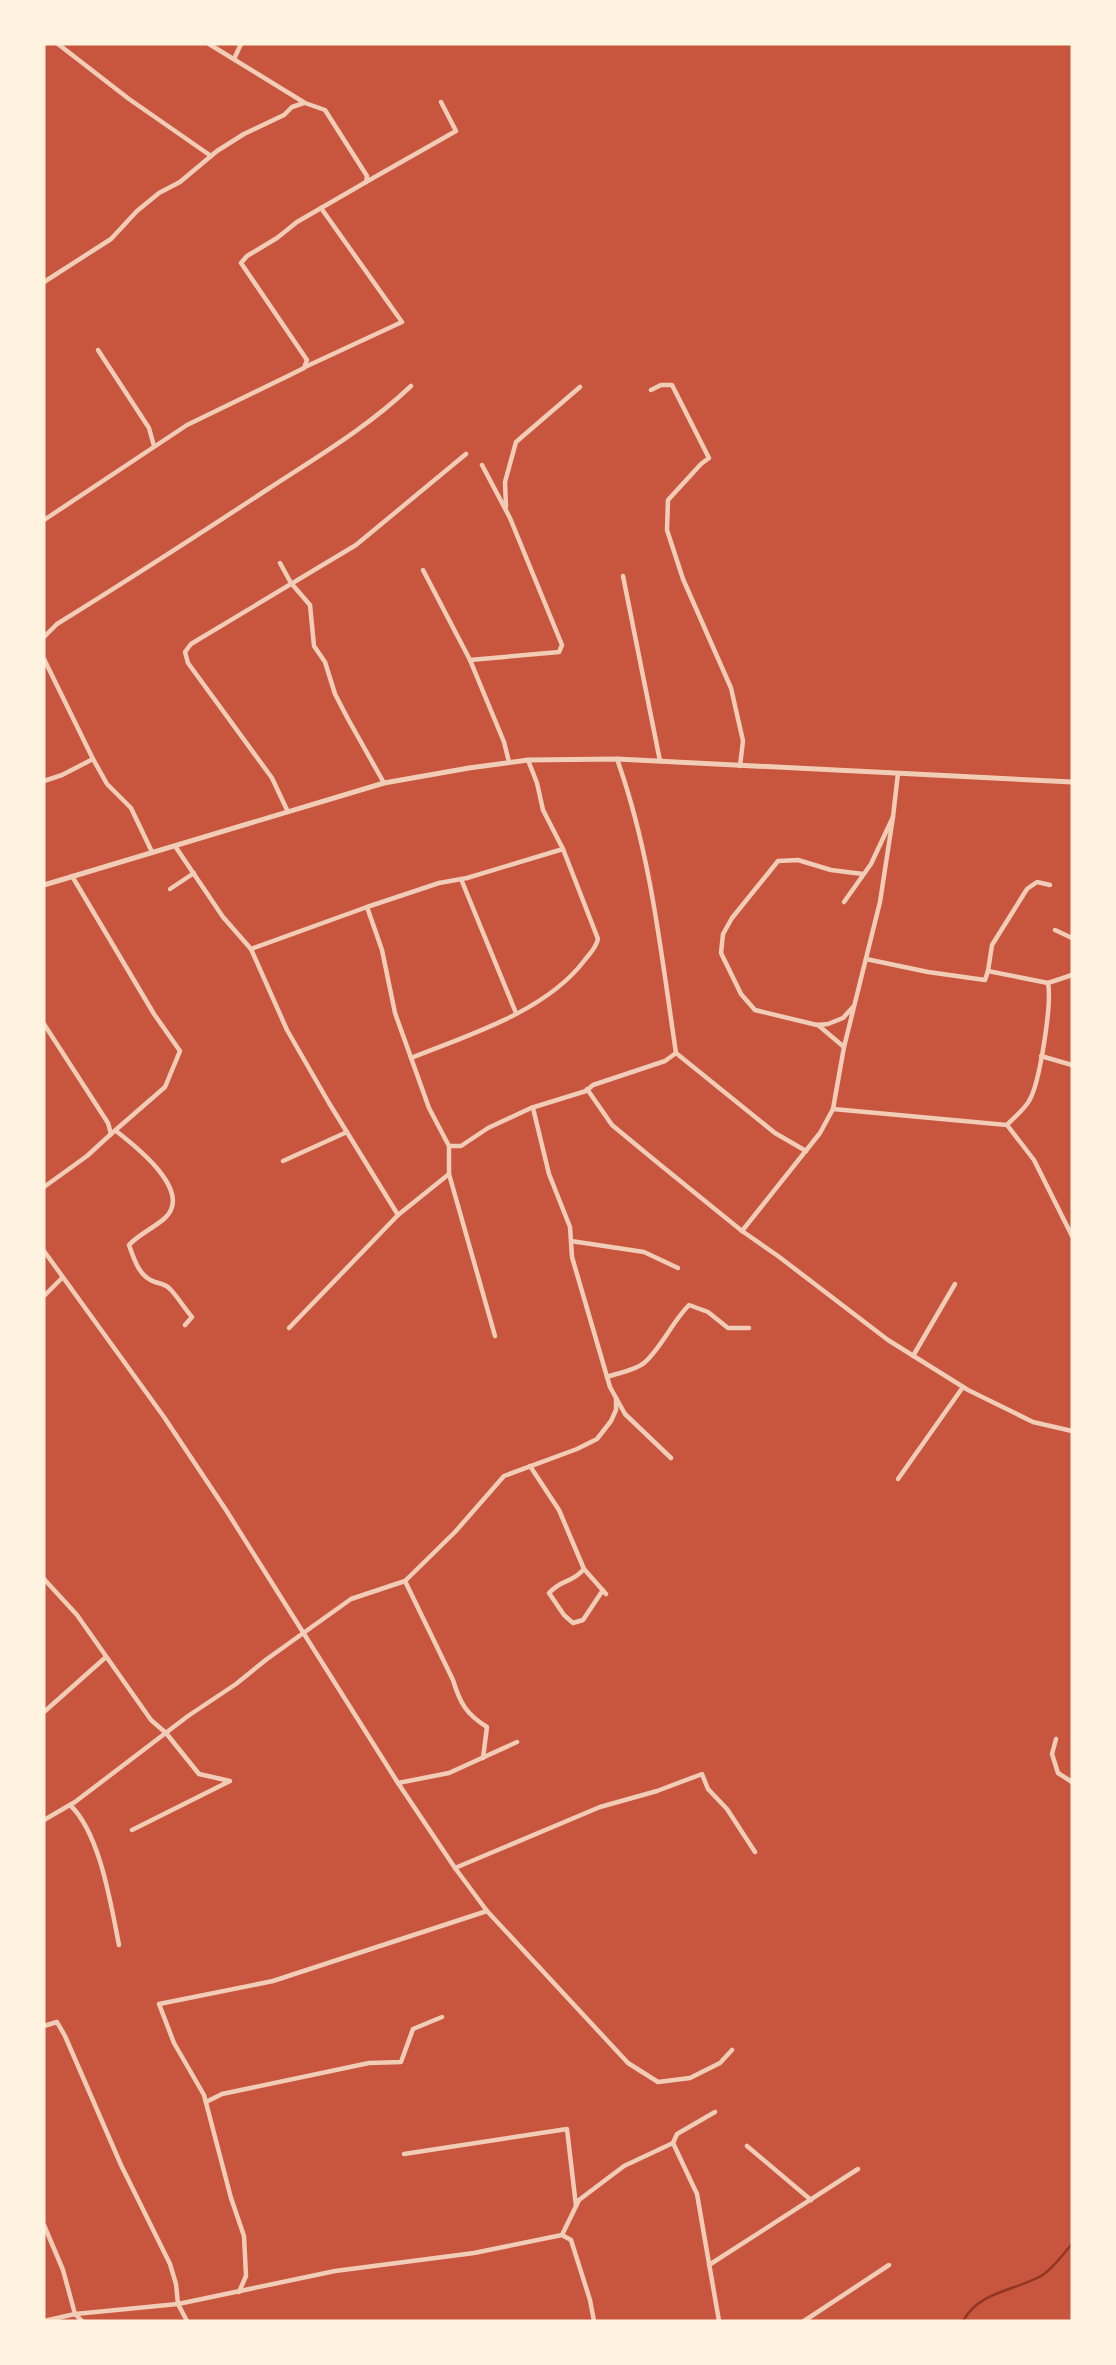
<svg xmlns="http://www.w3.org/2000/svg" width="1116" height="2365" font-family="Lato,sans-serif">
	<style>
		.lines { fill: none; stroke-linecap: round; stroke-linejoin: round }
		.stream { stroke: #8f3625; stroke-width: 2.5 }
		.minor { stroke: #f1ccb7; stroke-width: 4.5 }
		.tertiary { stroke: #f1ccb7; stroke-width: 5 }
	</style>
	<rect width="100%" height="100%" fill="#c8553d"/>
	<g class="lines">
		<path class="stream" d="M963 2321C980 2291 1014 2291 1041 2276 1053 2269 1063 2254 1072 2244"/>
		<g class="minor">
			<path d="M58 44 129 99 211 156"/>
			<path d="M234 59 241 44"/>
			<path d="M366 182 456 131 441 102"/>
			<path d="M44 282 111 239 137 211 159 193 180 182 217 151 244 134 284 115 292 107 304 103"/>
			<path d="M98 350 149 428 154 446"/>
			<path d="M305 367 402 322 321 208"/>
			<path d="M651 390 661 385H672L709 458 701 464 668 500 667 530 683 579 731 688 743 741 740 766"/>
			<path d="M482 465 510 518 562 645 559 652 470 660 504 742 509 762"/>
			<path d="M506 507 505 482 516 442 580 387"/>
			<path d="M44 520 187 425 290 375 304 368 307 360 241 263 247 256 277 238 297 222 366 182 367 176 325 110 305 103 209 44"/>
			<path d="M280 563 291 583 310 605 314 646 325 662 335 694 348 719 384 783"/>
			<path d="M423 570 470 660"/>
			<path d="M623 576 660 761"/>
			<path d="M44 637 57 624C128 580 198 535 268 489 317 457 368 427 411 386"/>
			<path d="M44 659 93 759 107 784 131 808 152 852"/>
			<path d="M617 759C651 854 661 953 676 1053L775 1133 806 1151"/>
			<path d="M528 760 537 783 543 810 563 849 467 878 439 883 367 907 382 950 395 1013 429 1108 449 1146H461L488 1128 531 1108 586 1091 593 1085 665 1061 676 1053"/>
			<path d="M44 781 62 775 93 759"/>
			<path d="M288 812 272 778 188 663 185 652 191 644 356 545 466 454"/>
			<path d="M175 846 223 917 251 949"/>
			<path d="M72 876 154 1014 180 1051 165 1087 111 1134"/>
			<path d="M461 879 516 1013"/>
			<path d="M170 889 194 873"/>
			<path d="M844 902 871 864 893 817 898 773"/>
			<path d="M367 907 251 949 287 1030 329 1103 398 1215 449 1174V1146"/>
			<path d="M1055 930 1072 938"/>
			<path d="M866 959 928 972 985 980 988 971 1048 983"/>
			<path d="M988 971 992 945 1027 889 1037 882 1050 885"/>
			<path d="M853 1007 843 1018 828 1024 817 1025 755 1010 741 994 721 953 723 934 732 918 778 861 798 860 831 870 863 874"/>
			<path d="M44 1024 108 1123 111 1134 87 1156 44 1187"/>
			<path d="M818 1025 844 1047"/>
			<path d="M1041 1056 1072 1065"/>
			<path d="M411 1058C468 1035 545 1012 584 961 590 953 595 950 598 939L563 849"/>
			<path d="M587 1089 612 1125 658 1163 742 1231 778 1256 888 1340 968 1390 1033 1422 1072 1431"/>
			<path d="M533 1108 549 1174 570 1227 572 1257 610 1387 625 1414 671 1458"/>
			<path d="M833 1109 1007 1125 1034 1160 1072 1236"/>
			<path d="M1007 1125C1013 1118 1024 1110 1029 1101 1040 1083 1052 1003 1048 983L1072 975"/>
			<path d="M116 1131C134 1145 194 1191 165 1218 154 1228 139 1234 129 1245 134 1259 139 1277 155 1282 161 1284 166 1284 170 1289 178 1297 184 1308 192 1317L185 1325"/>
			<path d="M283 1161 347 1132"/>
			<path d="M449 1174 495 1336"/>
			<path d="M742 1231 820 1133 833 1109 844 1047 880 902 893 817"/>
			<path d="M571 1241 644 1252 678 1268"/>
			<path d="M44 1251 164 1417 226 1510 398 1783 455 1868 487 1911 273 1981 159 2004 174 2043 204 2095 231 2198 244 2236 246 2276 239 2292"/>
			<path d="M44 1296 62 1278"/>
			<path d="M289 1328 398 1215"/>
			<path d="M913 1356 955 1284"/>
			<path d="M607 1377C618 1373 636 1370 644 1363 662 1347 672 1322 689 1305L708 1312 728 1328H749"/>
			<path d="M530 1466 559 1510 584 1569 606 1594"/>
			<path d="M898 1479 963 1387"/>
			<path d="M584 1569C571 1584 563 1578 549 1593L564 1615 573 1623 583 1620 603 1590"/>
			<path d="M44 1579 77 1615 151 1720 166 1733 199 1774 230 1781 132 1830"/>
			<path d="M405 1581 453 1680C460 1703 466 1714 487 1727L483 1758"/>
			<path d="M44 1712 106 1657"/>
			<path d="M1056 1739 1052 1754 1058 1773 1072 1782"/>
			<path d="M398 1783 449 1773 517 1742"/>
			<path d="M70 1805C100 1833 111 1905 119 1945"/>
			<path d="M44 1820 75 1802 188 1716 236 1684 267 1659 351 1599 405 1581 455 1532 504 1476 577 1449 597 1439 611 1421 616 1410V1398"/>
			<path d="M455 1868 600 1807 657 1791 702 1774 708 1789 727 1809 755 1852"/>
			<path d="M487 1911 628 2063 658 2082 690 2078 720 2063 732 2050"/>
			<path d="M44 2026 57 2022 65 2036 121 2165 170 2264 176 2284 178 2304 187 2321"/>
			<path d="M206 2102 222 2094 369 2063 401 2062 413 2029 442 2017"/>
			<path d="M673 2143 677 2134 715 2112"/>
			<path d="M747 2146 811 2200"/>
			<path d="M404 2154 567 2129 576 2206"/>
			<path d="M44 2225 63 2270 75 2314 82 2321"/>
			<path d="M562 2235 579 2200 624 2166 673 2143 697 2194 719 2321"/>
			<path d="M709 2265 858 2169"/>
			<path d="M44 2321 75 2314 178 2304 335 2271 474 2253 562 2235 571 2240 590 2300 594 2321"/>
			<path d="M804 2321 889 2265"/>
		</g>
		<path class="tertiary" d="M44 885 384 783 469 768 528 760 617 759 1072 782"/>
	</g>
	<rect width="1116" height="2365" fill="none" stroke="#fff3e0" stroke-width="91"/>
</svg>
